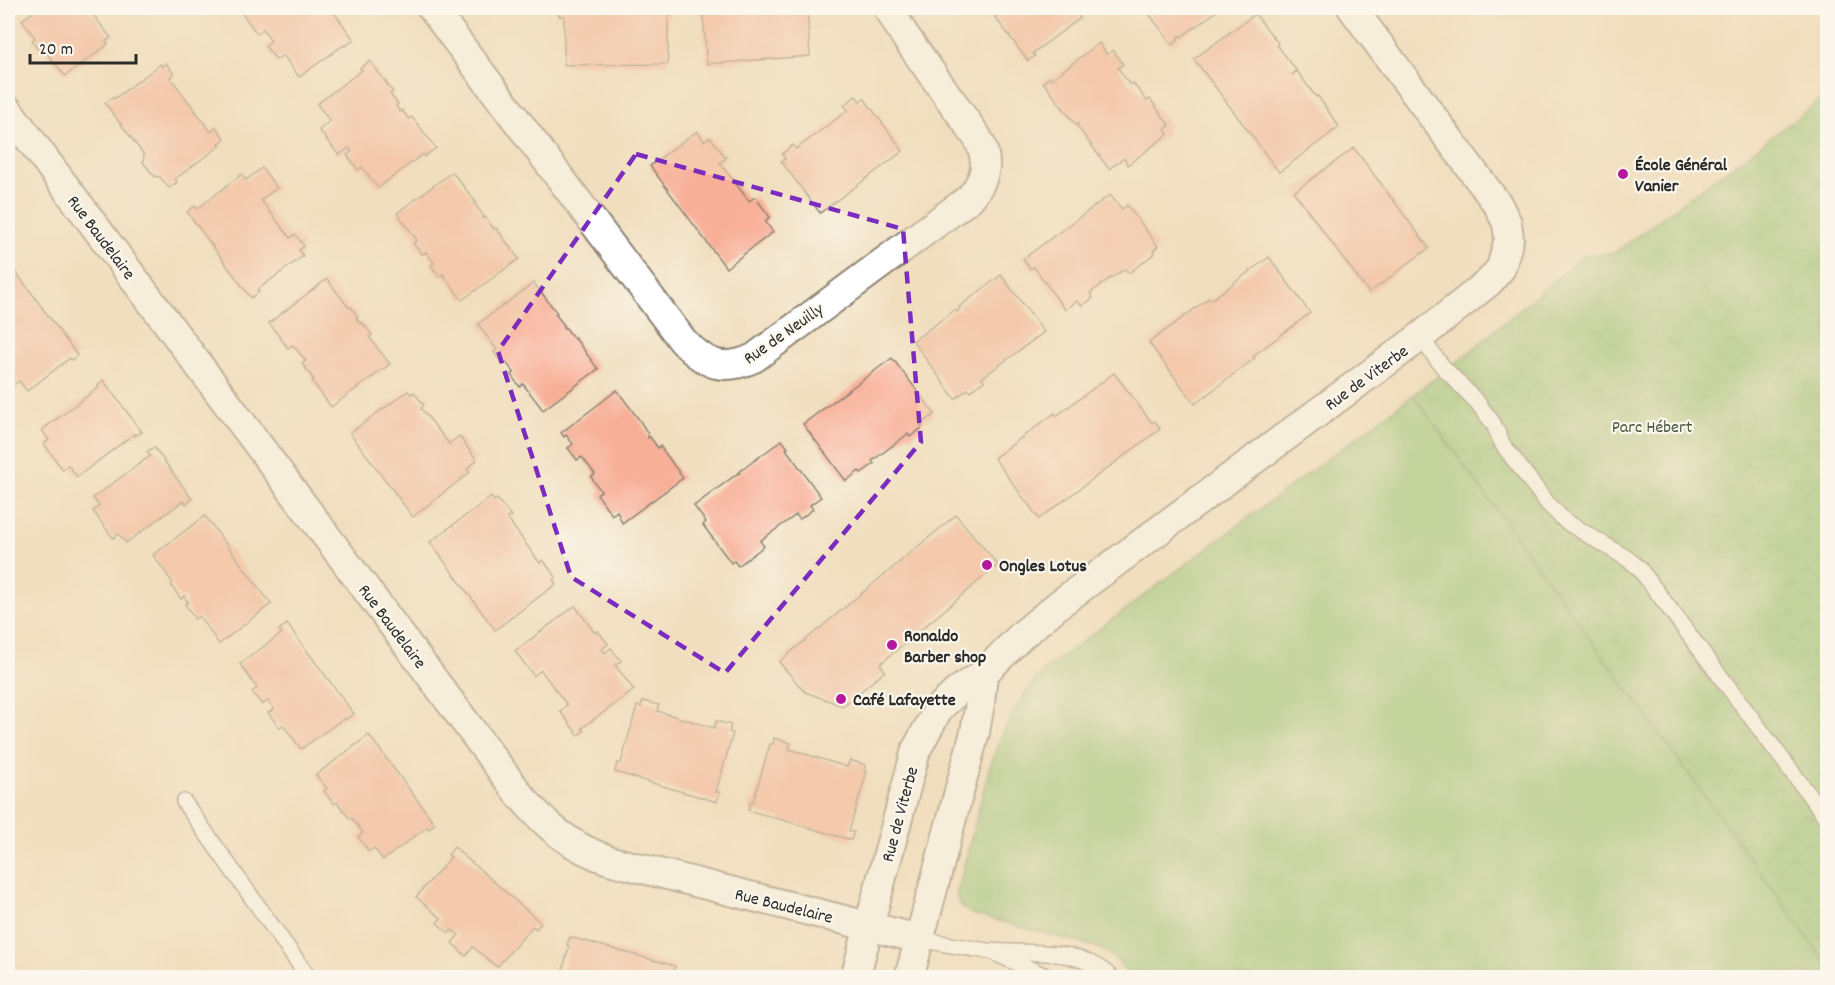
<svg xmlns="http://www.w3.org/2000/svg" width="1835" height="985" font-family="Dekko,sans-serif">
	<style>
		.grass { fill: #90c577; stroke: #5e7851; stroke-width: 1.5 }
		.park { fill: url(#park-crowns); stroke: #5e7851; stroke-width: 1.5 }
		.building { fill: #f8af97 }
		.lines { fill: none; stroke-linecap: round; stroke-linejoin: round }
		.lane-casing { stroke: #8e8474; stroke-width: 18 }
		.street-casing { stroke: #8e8474; stroke-width: 32 }
		.lane { stroke: #fff; stroke-width: 15 }
		.street { stroke: #fff; stroke-width: 28 }
		.marked { fill: none; stroke: #7b2cbf; stroke-width: 4.5; stroke-dasharray: 12 8; stroke-linejoin: round }
		.poi-dot { fill: #b5179e; stroke: #fbf7ec; stroke-width: 2 }
		.labels { text-anchor: middle; stroke-width: 4.5; stroke-linejoin: round; paint-order: stroke }
		.poi-label { font-size: 18px; font-weight: bold; fill: #2b2b2b; stroke: #fbf7ec; text-anchor: start }
		.street-label { font-size: 18px; fill: #2b2b2b; stroke: #fbf7ec }
		.park-label { font-size: 18px; fill: #495942; stroke: #fbf7ec }
	</style>
	<defs>
		<pattern id="park-crowns" width="20" height="18" patternUnits="userSpaceOnUse" patternTransform="scale(1.5)"><rect width="20" height="18" fill="#90c577"/><path d="M2 6a3 3 0 1 1 6 0M12 15a3 3 0 1 1 6 0" fill="none" stroke="#7ca967"/></pattern>
	</defs>
	<rect width="100%" height="100%" fill="#fbf7ec"/>
	<filter id="ink" filterUnits="userSpaceOnUse"><feTurbulence type="fractalNoise" baseFrequency=".0167" numOctaves="2"/><feDisplacementMap in="SourceGraphic" scale="12" xChannelSelector="R" yChannelSelector="G"/><feConvolveMatrix kernelMatrix="1 2 1 2 8 2 1 2 1" color-interpolation-filters="sRGB"/></filter>
	<filter id="wash" filterUnits="userSpaceOnUse"><feTurbulence type="fractalNoise" baseFrequency=".008" numOctaves="4" result="noise"/><feDisplacementMap in="SourceGraphic" scale="24" xChannelSelector="R" yChannelSelector="G"/><feGaussianBlur stdDeviation="1.35" result="paint"/><feColorMatrix in="noise" values="0 0 0 0 0 0 0 0 0 0 0 0 0 0 0 0 0 1.4 0 .05"/><feComposite in="paint" operator="in"/></filter>
	<g filter="url(#wash)">
		<rect width="100%" height="100%" fill="#f0debe"/>
		<path class="grass" d="M1413 395 1827 964V977C1820 978 1815 975 1807 974 1792 972 1776 973 1761 978L1130 977 1118 961 1100 948 972 914 962 907 956 896 990 766 998 745 1011 716 1027 691 1043 671Z"/>
		<path class="park" d="M1827 96V964L1413 395 1465 356 1584 255 1614 253Z"/>
		<g id="blocks">
			<g class="building">
				<path d="M39 8H88L111 38 106 41 108 44 65 76 43 48 40 51 32 41 35 38 22 20Z"/>
				<path d="M248 8H331L354 40 345 46 344 45 299 77 283 55 276 60 265 46 271 41 263 29 257 34 241 12Z"/>
				<path d="M559 8H671V16H668V64L564 65V16H559Z"/>
				<path d="M700 8H807L810 56 707 64 703 15 700 16Z"/>
				<path d="M988 8H1072L1080 18 1033 53 1035 56 1028 61 995 17 997 15 995 13 993 15Z"/>
				<path d="M1155 8H1221L1181 37 1180 35 1177 37 1179 40 1172 45 1150 15 1157 10Z"/>
				<path d="M1255 14 1278 43 1277 45 1296 70 1292 75 1297 71 1316 97 1318 96 1339 127 1279 172 1194 59Z"/>
				<path d="M1099 43 1107 55 1113 50 1123 64 1118 68 1130 85 1133 83 1147 101 1150 99 1170 126 1165 129 1168 134 1128 165 1124 158 1109 169 1077 126 1078 124 1076 125 1043 82 1050 77 1052 79Z"/>
				<path d="M370 61 393 92 390 94 398 104 396 106 400 112 402 110 409 119 412 117 436 148 425 156 423 154 378 188 362 167 358 170 347 155 352 152 349 148 339 155 319 130 330 121 317 104 362 70 360 68Z"/>
				<path d="M166 63 174 74 170 77 211 132 216 127 225 139 219 143 221 145 175 179 177 182 169 188 160 177 154 176 143 162 144 155 105 103 113 97 114 99 161 64 162 67Z"/>
				<path d="M856 96 860 101 864 98 903 151 820 213 781 161 785 159 782 154 793 145 796 149 848 110 844 105Z"/>
				<path d="M697 131 704 141 710 137 726 158 720 163 749 201 755 197 770 217 765 221 773 232 726 268 650 166Z"/>
				<path d="M1354 148 1429 248 1369 293 1294 192Z"/>
				<path d="M262 168 277 188 261 200 290 238 295 234 304 246 299 250 303 256 257 290 259 292 251 298 187 212 195 206 197 209 242 174 246 180Z"/>
				<path d="M452 172 476 202 474 203 483 215V218L485 217 494 229 496 228 519 259 462 300 443 274 440 277 431 265 434 263 426 252 422 254 413 243 417 240 397 213Z"/>
				<path d="M1110 195 1122 209 1127 205 1158 246 1153 251 1155 253 1129 273 1125 269 1106 281 1090 293 1093 298 1082 306 1077 301 1065 310 1034 267 1030 269 1023 259Z"/>
				<path d="M1269 257 1310 313 1253 356 1255 358 1195 404 1149 343 1209 298 1211 300Z"/>
				<path d="M13 268 77 355 72 360 70 358 27 391 19 381 13 385 8 377V276L10 274 8 271Z"/>
				<path d="M1001 275 1044 332 982 378 984 381 970 391 968 389 955 399 913 341 955 310 957 312 960 309 959 307Z"/>
				<path d="M327 279 349 308 351 307 358 317 356 318 360 324 362 322 372 335 369 337 390 364 331 407 312 381 314 380 302 363 306 361 293 345 288 348 269 323Z"/>
				<path d="M534 283 557 313 555 314 564 325 563 328H566L574 339 575 338 598 369 543 410 523 384 520 387 511 375 514 373 506 362 502 364 494 352 497 350 478 324Z"/>
				<path d="M892 358 935 414 921 424 923 427 910 437 908 434 872 461 874 464 861 473 859 471 846 481 803 424Z"/>
				<path d="M1114 373 1152 423 1155 421 1160 429 1039 519 994 458 1055 413 1056 416Z"/>
				<path d="M103 380 142 432 135 436 134 434 77 477 68 465 63 470 44 444 49 440 42 430 99 387 98 385Z"/>
				<path d="M617 390 640 421 648 434V438L650 437 658 448 660 446 683 478 622 523 617 511 612 515 597 494 601 491 591 477 595 474 582 457 577 460 568 448 573 444 566 435 564 437 561 433Z"/>
				<path d="M408 391 411 394 414 392 424 405 421 408 449 444 459 436 477 460 467 469 470 472 413 517 350 433Z"/>
				<path d="M782 440 788 448 786 449 821 497 810 505 813 509 800 519 796 515 760 541 764 546 738 566 734 561 731 563 703 525 706 522 694 506 737 474 740 473 739 472Z"/>
				<path d="M154 447 192 499 186 504 183 501 126 543 119 534 113 538 93 511 99 506 93 498 150 456 147 452Z"/>
				<path d="M491 497 494 501 497 499 511 516 507 518 540 563 543 560 556 577 553 580 556 584 495 630 430 542Z"/>
				<path d="M956 515 998 565 880 664 885 671 843 706 805 692 779 662Z"/>
				<path d="M205 516 271 604 219 644 199 616 195 619 185 604 188 602 184 596 181 599 171 585 173 583 153 555Z"/>
				<path d="M575 606 595 633 598 631 608 644 602 649 605 653 611 648 621 661 615 665 634 690 582 728 584 731 578 735 560 711 567 705 554 688 541 670 534 676 515 651Z"/>
				<path d="M287 624 354 714 345 720 344 718 301 749 283 725 280 728 268 713 274 709 268 701 262 705 252 692 257 688 240 664 282 633 279 630Z"/>
				<path d="M643 701 659 705 657 711 714 728 716 721 731 725 729 732 733 733 716 792H720L717 802 615 772 617 763H621L637 706 641 707Z"/>
				<path d="M369 735 435 824 429 829 427 827 383 860 374 848 369 852 358 837 363 833 352 818 350 819 337 802 334 804 324 791 327 789 316 775Z"/>
				<path d="M774 738 791 743 789 749 847 767 850 760 865 765 864 771 867 772 849 831 854 832 851 840 748 810 751 801 753 802 770 744H773Z"/>
				<path d="M454 847 541 923 536 929 533 926 497 967 473 947 466 956 452 943 459 935 452 930 449 933 437 923 441 918 416 897 451 857 448 855Z"/>
				<path d="M570 937 675 966 672 978H561L569 946 567 945Z"/>
			</g>
		</g>
	</g>
	<g filter="url(#ink)">
		<use href="#blocks" fill-opacity="0" stroke="#8e8474" stroke-width="1.5"/>
		<g class="lines">
			<g class="lane-casing">
				<g id="lane">
					<path d="M1420 337 1443 367 1477 402 1493 423 1503 445 1548 504 1565 521 1628 559 1639 568 1828 820"/>
					<path d="M184 802 309 978"/>
					<path d="M919 939C942 943 965 948 988 951 1032 955 1077 945 1112 978"/>
					<path d="M997 954 1050 978"/>
				</g>
			</g>
			<g class="street-casing">
				<g id="street">
					<path d="M432 8 683 341C706 365 723 372 754 358L970 198C987 178 990 160 977 137L905 36 888 8"/>
					<path d="M8 110 519 794C546 826 571 848 612 861L919 939"/>
					<path d="M855 978 916 750 928 728 939 708 959 690 983 674 1021 636 1058 605 1420 337 1489 282 1501 268 1509 239 1507 223 1498 205 1352 8"/>
					<path d="M909 978 975 732 980 703 983 674"/>
				</g>
			</g>
			<use href="#lane" class="lane"/>
			<use href="#street" class="street"/>
		</g>
	</g>
	<path d="M0 0H1835V985H0ZM636 154 903 229 921 442 725 673 571 577 498 351Z" fill="#f0debe" fill-opacity=".55" fill-rule="evenodd"/>
	<path class="marked" d="M636 154 903 229 921 442 725 673 571 577 498 351Z"/>
	<g class="poi-dot">
		<circle cx="1623" cy="174" r="6"/>
		<circle cx="987" cy="565" r="6"/>
		<circle cx="892" cy="645" r="6"/>
		<circle cx="841" cy="699" r="6"/>
	</g>
	<g class="labels">
		<g class="poi-label">
			<text x="1635" y="170">École Général<tspan x="1635" dy="21">Vanier</tspan></text>
			<text x="999" y="571">Ongles Lotus</text>
			<text x="904" y="641">Ronaldo<tspan x="904" dy="21">Barber shop</tspan></text>
			<text x="853" y="705">Café Lafayette</text>
		</g>
		<g class="street-label">
			<text transform="translate(102 237) rotate(53)" y="6">Rue Baudelaire</text>
			<text transform="translate(783 333) rotate(-35)" y="6">Rue de Neuilly</text>
			<text transform="translate(1366 377) rotate(-36)" y="6">Rue de Viterbe</text>
			<text transform="translate(393 626) rotate(53)" y="6">Rue Baudelaire</text>
			<text transform="translate(899 814) rotate(-75)" y="6">Rue de Viterbe</text>
			<text transform="translate(784 905) rotate(14)" y="6">Rue Baudelaire</text>
		</g>
		<g class="park-label">
			<text x="1652" y="432">Parc Hébert</text>
		</g>
	</g>
	<rect width="1835" height="985" fill="none" stroke="#fbf7ec" stroke-width="30"/>
	<path d="M30 54v9h106v-9" fill="none" stroke="#2b2b2b" stroke-width="3"/>
	<text x="39" y="54" font-size="18" fill="#2b2b2b" stroke="#fbf7ec" stroke-width="4.5" paint-order="stroke">20 m</text>
</svg>
